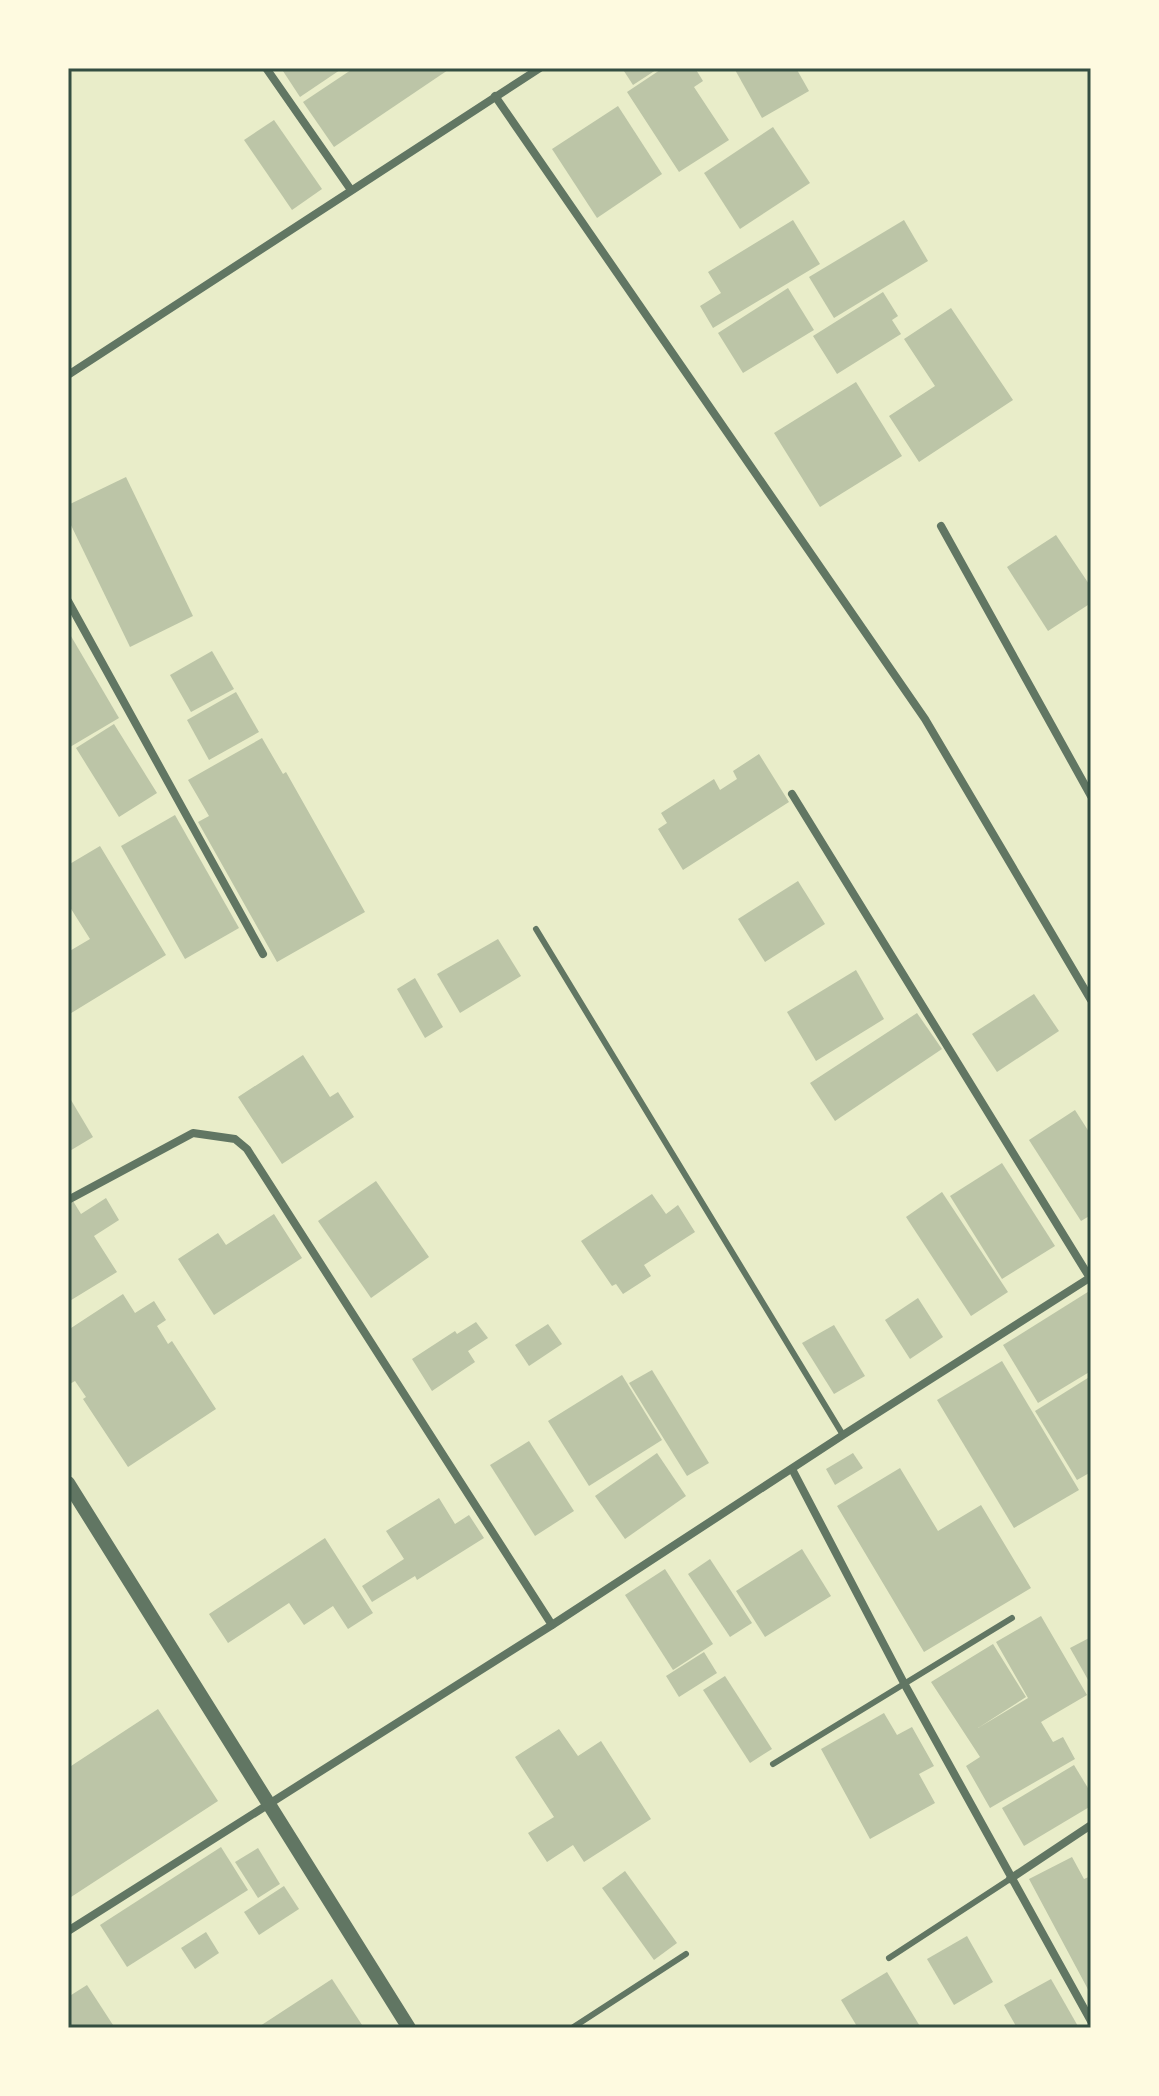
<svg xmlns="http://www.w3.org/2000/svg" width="1159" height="2096" font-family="Poppins,sans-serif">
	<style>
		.building { fill: #bcc5a7 }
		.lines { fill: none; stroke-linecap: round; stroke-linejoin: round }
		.service { stroke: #617663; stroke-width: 6 }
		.minor { stroke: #617663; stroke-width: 8 }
		.tertiary { stroke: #617663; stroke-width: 14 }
		.neatline { fill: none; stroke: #344e41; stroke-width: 3 }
	</style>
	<rect width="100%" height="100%" fill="#e9edc9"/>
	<g class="building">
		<path d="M281 68H343L300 97Z"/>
		<path d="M354 68H451L334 147 303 102Z"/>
		<path d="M622 68H659L633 85Z"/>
		<path d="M663 68H695L703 81 694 87 729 140 679 172 627 92Z"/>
		<path d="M734 68H796L809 91 762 118Z"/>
		<path d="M618 106 662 174 597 218 552 149Z"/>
		<path d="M274 120 322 189 292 210 244 140Z"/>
		<path d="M773 127 810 183 740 229 704 173Z"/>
		<path d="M793 220 820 264 713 328 700 306 721 293 708 272Z"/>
		<path d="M904 220 928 261 834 318 809 277Z"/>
		<path d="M788 288 814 330 743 373 718 333Z"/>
		<path d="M883 292 898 316 892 320 901 334 837 374 813 336Z"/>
		<path d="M951 308 1013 400 919 462 889 416 935 386 904 339Z"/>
		<path d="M856 382 902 456 820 507 774 433Z"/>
		<path d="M126 477 193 616 130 647 68 519V505Z"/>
		<path d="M1056 535 1091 587V603L1048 631 1007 567Z"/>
		<path d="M68 631 119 718 70 747 68 745Z"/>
		<path d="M212 651 234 689 191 712 170 675Z"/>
		<path d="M236 692 259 732 209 760 187 720Z"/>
		<path d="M114 724 157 793 119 817 76 748Z"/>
		<path d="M262 738 283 774 286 772 365 912 277 962 198 822 209 816 188 780Z"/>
		<path d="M759 754 789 802 683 870 658 829 667 823 661 813 714 779 720 790 737 779 733 771Z"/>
		<path d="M175 815 239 928 185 959 121 846Z"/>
		<path d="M100 846 166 955 68 1015V952L90 939 68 904V865Z"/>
		<path d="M798 881 825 924 765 962 738 919Z"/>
		<path d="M498 939 521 976 460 1013 437 974Z"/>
		<path d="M856 970 884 1019 816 1061 787 1012Z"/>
		<path d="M415 978 443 1027 425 1038 397 989Z"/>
		<path d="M1034 994 1059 1031 997 1072 972 1034Z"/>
		<path d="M917 1013 942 1049 835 1121 810 1083Z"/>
		<path d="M303 1055 330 1097 338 1092 354 1117 282 1164 238 1097Z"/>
		<path d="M68 1095 93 1137 68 1152Z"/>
		<path d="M1075 1110 1091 1135V1215L1081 1221 1029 1140Z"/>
		<path d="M1002 1163 1055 1246 1002 1279 950 1196Z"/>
		<path d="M376 1181 429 1257 371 1298 318 1221Z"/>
		<path d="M942 1192 1008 1292 971 1316 906 1217Z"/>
		<path d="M652 1194 666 1214 678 1205 695 1232 644 1265 651 1276 623 1294 616 1284 612 1286 581 1241Z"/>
		<path d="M106 1198 119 1220 94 1236 117 1272 68 1302V1205L73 1201 81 1214Z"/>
		<path d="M274 1214 302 1258 214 1315 178 1259 218 1233 226 1245Z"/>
		<path d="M1091 1290V1371L1038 1403 1003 1345Z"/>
		<path d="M123 1294 135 1313 154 1301 166 1320 157 1326 168 1344 172 1341 216 1409 128 1467 83 1399 86 1397 75 1381 68 1385V1330Z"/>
		<path d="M918 1298 943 1337 910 1359 885 1320Z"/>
		<path d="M476 1322 488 1338 468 1351 475 1362 432 1391 412 1359 455 1331 457 1334Z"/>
		<path d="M548 1324 562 1344 529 1366 515 1345Z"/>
		<path d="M834 1325 865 1376 834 1394 802 1343Z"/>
		<path d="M1002 1361 1079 1490 1014 1528 937 1400Z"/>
		<path d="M652 1370 709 1463 687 1476 629 1383Z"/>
		<path d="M622 1375 662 1440 589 1486 548 1421Z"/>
		<path d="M1091 1376V1472L1077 1480 1035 1411Z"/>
		<path d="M529 1441 574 1511 535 1536 490 1465Z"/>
		<path d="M657 1453 686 1496 625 1539 595 1496Z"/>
		<path d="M853 1453 863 1468 835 1485 826 1469Z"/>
		<path d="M900 1468 938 1531 981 1505 1031 1588 924 1652 837 1506Z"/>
		<path d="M439 1498 455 1524 469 1515 484 1538 417 1580 415 1576 372 1602 362 1586 404 1559 386 1531Z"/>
		<path d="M325 1538 373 1613 348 1629 333 1606 304 1625 289 1603 228 1643 209 1614Z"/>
		<path d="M802 1549 831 1596 765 1637 736 1591Z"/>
		<path d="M710 1559 752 1623 730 1637 688 1574Z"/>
		<path d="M665 1569 713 1644 673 1670 625 1595Z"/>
		<path d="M1041 1616 1087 1695 1041 1722 1053 1742 1063 1737 1075 1759 990 1808 966 1766 980 1757 931 1682 993 1644 1026 1697 978 1728 1028 1698 996 1642Z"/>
		<path d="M1091 1637V1685L1070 1648Z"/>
		<path d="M704 1652 717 1673 679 1697 666 1676Z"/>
		<path d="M725 1676 772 1749 750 1763 703 1690Z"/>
		<path d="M158 1709 218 1801 68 1899V1768Z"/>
		<path d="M884 1713 897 1735 912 1727 934 1766 919 1774 935 1803 870 1839 821 1749Z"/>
		<path d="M559 1729 578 1756 601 1741 651 1819 584 1862 573 1845 547 1862 528 1833 554 1817 515 1757Z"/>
		<path d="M1074 1765 1091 1793V1806L1024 1846 1002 1808Z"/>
		<path d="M221 1847 248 1890 127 1967 100 1925Z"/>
		<path d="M258 1848 280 1884 258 1898 235 1862Z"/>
		<path d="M1072 1857 1084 1879 1091 1876V1995L1029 1879Z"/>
		<path d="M625 1871 677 1943 654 1960 602 1888Z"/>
		<path d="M284 1886 299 1909 259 1935 244 1912Z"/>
		<path d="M206 1932 219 1953 195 1969 181 1948Z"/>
		<path d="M967 1936 993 1982 954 2005 927 1959Z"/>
		<path d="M887 1972 921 2028H858L841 2000Z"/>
		<path d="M332 1979 364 2028H257Z"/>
		<path d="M1051 1979 1079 2028H1017L1004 2005Z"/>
		<path d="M87 1985 113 2025 108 2028H68V1997Z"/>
	</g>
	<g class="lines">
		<g class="service">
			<path d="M536 929 843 1435"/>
			<path d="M773 1764 1012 1618"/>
			<path d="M889 1958 1010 1879"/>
			<path d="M572 2028 686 1954"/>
		</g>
		<g class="minor">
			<path d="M266 68 351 190"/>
			<path d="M495 96 925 719 1091 1000"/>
			<path d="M68 375 540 68"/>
			<path d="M941 526 1091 796"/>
			<path d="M68 601 263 954"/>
			<path d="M792 794 1090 1278"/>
			<path d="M68 1200 193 1133 235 1139 247 1149 552 1625"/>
			<path d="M792 1469 905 1685 1091 2021"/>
			<path d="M1010 1879 1091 1825"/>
			<path d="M68 1931 552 1625 843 1435 1091 1277"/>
		</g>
		<path class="tertiary" d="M68 1483 409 2028"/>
	</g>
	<rect width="1159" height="2096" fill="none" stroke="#fefae0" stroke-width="140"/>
	<rect x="70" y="70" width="1019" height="1956" class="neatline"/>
</svg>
